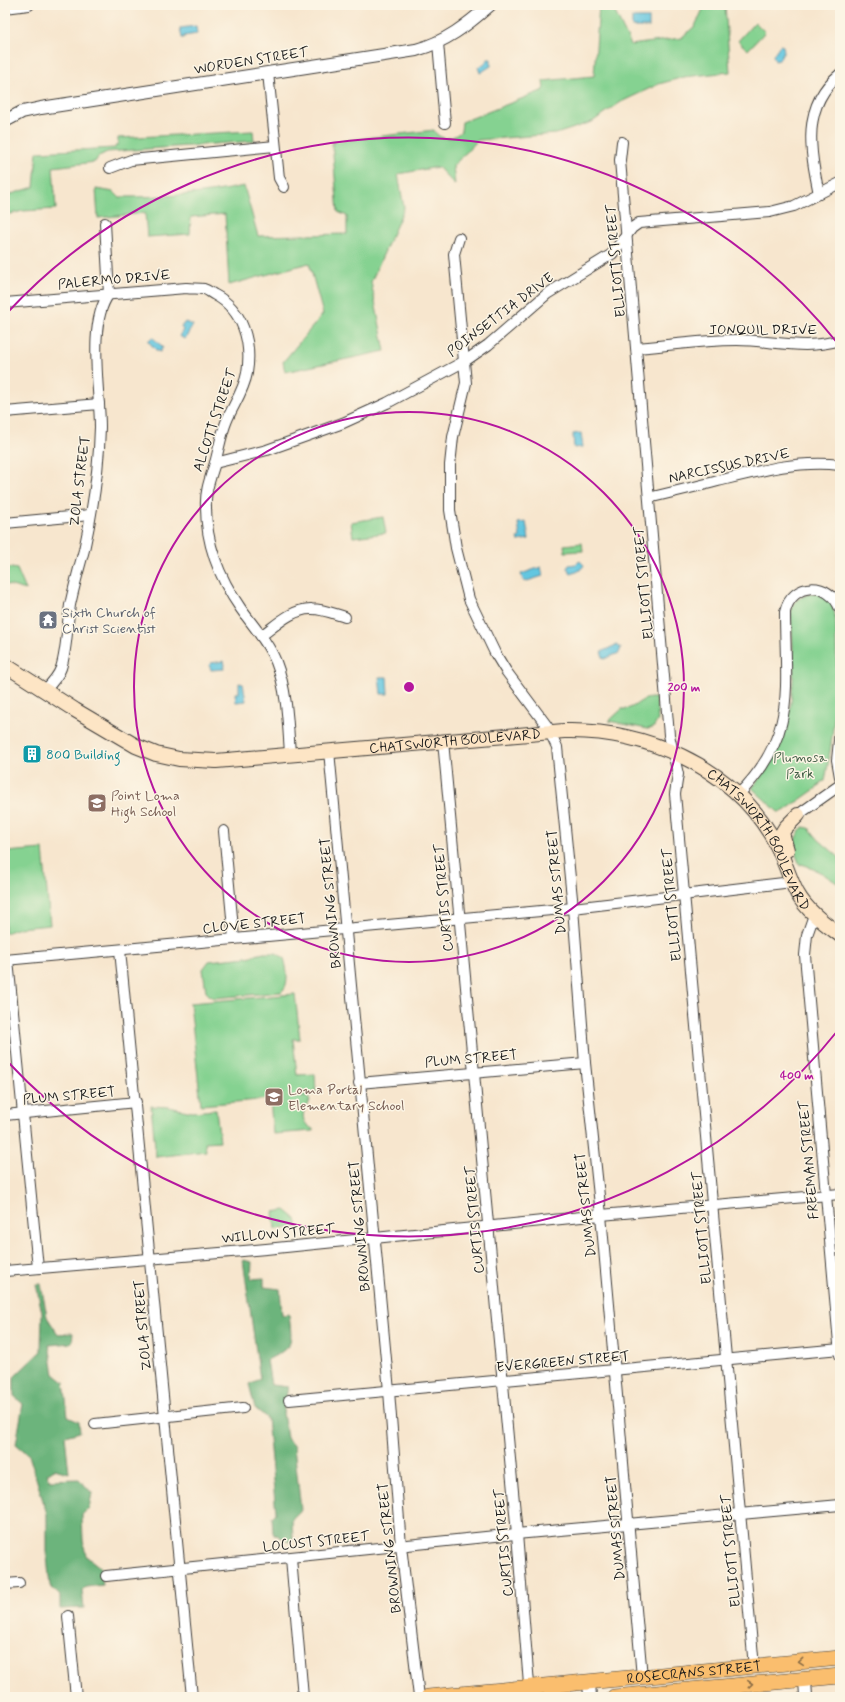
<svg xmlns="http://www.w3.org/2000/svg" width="845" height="1702" font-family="Mynerve,sans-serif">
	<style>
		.green { fill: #85d291; stroke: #507756 }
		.forest { fill: #6cb47b; stroke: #44684c }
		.water { fill: #62c6e0; stroke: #3f717e }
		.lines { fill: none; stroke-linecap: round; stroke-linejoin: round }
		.minor-casing { stroke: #3d3a37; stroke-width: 12 }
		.tertiary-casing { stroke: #3d3a37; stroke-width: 14 }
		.secondary-casing { stroke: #3d3a37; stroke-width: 16 }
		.primary-casing { stroke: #3d3a37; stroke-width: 16 }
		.minor { stroke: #fff; stroke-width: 10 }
		.tertiary { stroke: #fff; stroke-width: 12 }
		.secondary { stroke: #fde5c5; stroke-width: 14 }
		.primary { stroke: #fabe6e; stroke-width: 15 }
		.oneway { stroke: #8b6d45 }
		.ring { fill: none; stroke: #b5179e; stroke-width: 2 }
		.labels { text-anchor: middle; stroke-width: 3; stroke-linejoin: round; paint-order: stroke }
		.street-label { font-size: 14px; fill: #1c1c1c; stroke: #fcf5e5 }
		.worship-label { font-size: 14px; fill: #5b616d; stroke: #fcf5e5; text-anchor: start }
		.culture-label { font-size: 14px; fill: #0d838f; stroke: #fcf5e5; text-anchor: start }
		.park-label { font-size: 14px; fill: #415c45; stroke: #fcf5e5 }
		.education-label { font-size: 14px; fill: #785e54; stroke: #fcf5e5; text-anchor: start }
		.centre { fill: #b5179e; stroke: #fcf5e5; stroke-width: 2 }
		.ring-label { font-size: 12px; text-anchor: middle; font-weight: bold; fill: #b5179e; stroke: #fcf5e5; stroke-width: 3; stroke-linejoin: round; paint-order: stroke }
	</style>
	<rect width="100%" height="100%" fill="#fcf5e5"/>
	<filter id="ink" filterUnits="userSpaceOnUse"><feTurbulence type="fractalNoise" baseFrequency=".025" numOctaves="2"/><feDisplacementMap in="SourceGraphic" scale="8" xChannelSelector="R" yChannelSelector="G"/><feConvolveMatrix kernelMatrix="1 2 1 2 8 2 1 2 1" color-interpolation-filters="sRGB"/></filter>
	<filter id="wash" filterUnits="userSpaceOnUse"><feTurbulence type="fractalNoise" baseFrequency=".012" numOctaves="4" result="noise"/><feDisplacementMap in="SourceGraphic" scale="16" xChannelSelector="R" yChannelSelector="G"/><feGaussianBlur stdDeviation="0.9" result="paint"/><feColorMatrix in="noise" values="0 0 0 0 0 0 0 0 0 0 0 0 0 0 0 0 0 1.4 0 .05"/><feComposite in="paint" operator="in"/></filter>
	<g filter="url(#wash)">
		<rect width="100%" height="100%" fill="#f7e6ce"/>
		<g class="green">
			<path d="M599 5H609L614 10 631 45 681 38 695 26 705 5H725L730 72 684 77 659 84 621 102 592 122 556 134 478 140 453 166 455 185 438 167 398 174 404 208 371 282 385 351 285 372 283 362 323 314 309 263 229 285 225 214 191 217 190 234 147 237 145 213 98 218 96 189 114 192 119 197C161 197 203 195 244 186L258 236 347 234V216L338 212 332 142 434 130C440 142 454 139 461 131L462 122 544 90 543 81 594 76Z"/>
			<path d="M755 22 765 32 748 50 738 41Z"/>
			<path d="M253 131 254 141 107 152 99 156 95 162 53 167 56 209 23 211 5 215V196L34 187 37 152 115 148 116 145H118V138Z"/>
			<path d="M383 517 386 533 353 537 351 522Z"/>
			<path d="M582 543 583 551 565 552 564 545Z"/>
			<path d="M5 567 17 569 26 590 5 584Z"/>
			<path d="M817 593C823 596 829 598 832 604 836 614 836 629 836 640 838 688 834 735 825 781L821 782 818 787 784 811 778 812 752 788C797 734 796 683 791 616 791 600 803 594 817 593Z"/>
			<path d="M656 698 658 720 653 728 647 729 609 721 622 709C633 710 638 701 646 699 649 698 653 698 656 698Z"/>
			<path d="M803 827 809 828 819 840 840 858V885L822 873 802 864 800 865C793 849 791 841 803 827Z"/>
			<path d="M43 849 50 925 19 928 5 933V852Z"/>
			<path d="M264 953H276L284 958C287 969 290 985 281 992L215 998 211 997 206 992 203 969 209 961 247 957Z"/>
			<path d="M295 994 300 1039H293L297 1075 315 1074 316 1094 296 1097 307 1096 310 1101C301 1111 300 1123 313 1129V1131L273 1134 270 1099 201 1105 190 1003Z"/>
			<path d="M151 1106 169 1107 192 1112 216 1110 220 1141 205 1142 206 1151 156 1157Z"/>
			<path d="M285 1210 296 1219 298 1228 275 1229 273 1212Z"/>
		</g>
		<g class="forest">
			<path d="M243 1260 252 1262 251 1279 264 1278V1287L280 1289 282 1315 289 1314C292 1344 295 1346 267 1360L271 1385 288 1387 283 1413 287 1438 294 1447 301 1510 292 1519 293 1539 289 1542 273 1533 272 1517 276 1513 267 1418 255 1408 249 1384 260 1379Z"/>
			<path d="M36 1284H41L47 1317 58 1334 73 1333 72 1343 49 1345 54 1374 64 1382 68 1417 79 1422 80 1432 65 1436 69 1473 54 1469 47 1474 50 1480 79 1479 92 1493 89 1508 82 1515 83 1540 86 1556 101 1568 103 1585 86 1587 82 1591 84 1608 60 1609V1596L50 1586 47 1557V1514L29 1455 16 1444 23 1404 14 1396V1377L41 1351 42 1313Z"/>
		</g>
		<g class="water">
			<rect x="632" y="18" width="17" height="9"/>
			<path d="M196 26 197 34 184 36V38H182L180 28Z"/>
			<path d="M780 45 783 46 784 51 779 60 775 61 773 55Z"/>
			<path d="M488 59H491V66L480 73 478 67 484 64Z"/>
			<path d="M185 322 193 325 185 339 179 336 183 330 181 327Z"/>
			<path d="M152 337 163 347 160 352 156 350 148 341Z"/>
			<path d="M581 433 583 447 574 448 573 434Z"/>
			<path d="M526 522 529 539 518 541 517 538 520 537 518 523Z"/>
			<path d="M580 561 584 565C581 570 577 573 571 573L567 568 569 565 576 564Z"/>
			<path d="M541 567 543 576 524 582 521 574Z"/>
			<path d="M616 645 621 648 619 653 604 659 601 652Z"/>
			<path d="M224 661 225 665 224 669 211 670 209 665 211 663Z"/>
			<path d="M379 677H387L388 694H381Z"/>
			<path d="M239 683 243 684 246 701 236 702 235 693H239Z"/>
		</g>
	</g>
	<g filter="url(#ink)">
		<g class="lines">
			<g class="minor-casing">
				<g id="minor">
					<path d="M5 8 29 5"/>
					<path d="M438 43 445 123"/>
					<path d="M268 73 279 178 284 187"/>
					<path d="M622 142 620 160 669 735 678 774 675 794 754 1667"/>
					<path d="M110 168 131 160 275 146"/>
					<path d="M819 194C810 150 801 106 840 74"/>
					<path d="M459 238 454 254 466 383 453 437 450 465V510L456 548 469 599 495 653 506 671 547 726 557 747 573 908 585 1063 601 1215 642 1677"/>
					<path d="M5 303 186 288C192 289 198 288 204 289 208 290 211 293 215 295 243 310 252 342 247 373 244 390 234 404 227 420 221 434 219 449 215 463 210 479 205 491 206 507 206 544 220 579 241 609 253 626 268 642 276 662 287 690 288 724 290 754"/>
					<path d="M637 348C670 345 704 340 737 340 772 340 805 351 840 340"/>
					<path d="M5 412 99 404"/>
					<path d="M215 463 267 450 343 423 387 403 465 361 488 345 547 294 612 254 632 228 639 223 770 212 794 206 840 183"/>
					<path d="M649 498C672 492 695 487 718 481 758 471 798 460 840 465"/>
					<path d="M5 523 90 515"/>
					<path d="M261 636C275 626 293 608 312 609 323 609 335 614 345 617"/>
					<path d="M45 690C51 684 58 677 61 668 67 649 67 626 70 605 74 587 79 568 84 550 93 509 99 468 100 427 100 391 87 323 109 294L105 223"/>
					<path d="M840 731 837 760 840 777"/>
					<path d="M443 741 517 1534 530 1697"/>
					<path d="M329 751 389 1391 401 1546 419 1697"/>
					<path d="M738 795C798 735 785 688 785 612 792 581 830 581 840 609"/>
					<path d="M792 819 840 785"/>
					<path d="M224 831 234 939"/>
					<path d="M814 915 807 935 805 955 840 1355"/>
					<path d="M120 950 192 1697"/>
					<path d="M5 960 573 908 792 882"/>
					<path d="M8 960 38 1268"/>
					<path d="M359 1083 585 1063"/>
					<path d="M5 1115 136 1102"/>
					<path d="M5 1271 266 1249 601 1215 840 1194"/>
					<path d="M289 1400 840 1349"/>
					<path d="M95 1424 243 1408"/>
					<path d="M291 1558 303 1697"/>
					<path d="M106 1576 505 1535 840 1505"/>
					<path d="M5 1584 19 1583"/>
					<path d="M68 1616 76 1697"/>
				</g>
			</g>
			<g class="tertiary-casing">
				<g id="tertiary">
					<path d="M5 121 22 112 41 108 416 50C446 42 467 25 490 5"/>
					<path d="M805 1679 806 1697"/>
					<path d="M589 1682 590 1697"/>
				</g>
			</g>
			<g class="secondary-casing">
				<g id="secondary">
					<path id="s1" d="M5 665 75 710 136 746 156 754 179 759 216 761 564 731C643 729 729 765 771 835 783 853 787 874 797 893 807 911 824 923 840 935"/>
					<path d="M787 850 782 833 785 828 798 815"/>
				</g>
			</g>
			<g class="primary-casing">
				<g id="primary">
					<path id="s2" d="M428 1697 840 1658"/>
					<path d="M614 1697 840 1676"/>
				</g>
			</g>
			<use href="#minor" class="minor"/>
			<use href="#tertiary" class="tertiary"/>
			<use href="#secondary" class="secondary"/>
			<use href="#primary" class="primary"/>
		</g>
		<defs><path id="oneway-chevron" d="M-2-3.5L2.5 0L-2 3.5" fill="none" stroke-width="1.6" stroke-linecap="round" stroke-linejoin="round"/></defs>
		<g class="oneway">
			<use href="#oneway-chevron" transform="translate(801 1662) rotate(175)"/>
			<use href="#oneway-chevron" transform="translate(750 1684) rotate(-5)"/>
		</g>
	</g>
	<g class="ring">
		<circle cx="409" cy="687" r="275"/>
		<path d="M839 1029A549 549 0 0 1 7 1061M7 313A549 549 0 0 1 839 345"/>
	</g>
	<defs>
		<g id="temple-square" transform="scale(1)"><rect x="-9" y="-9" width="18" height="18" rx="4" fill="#6b7280" stroke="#fcf5e5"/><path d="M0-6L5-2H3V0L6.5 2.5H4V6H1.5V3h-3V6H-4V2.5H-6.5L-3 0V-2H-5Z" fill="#fff"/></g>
		<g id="building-square" transform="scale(1)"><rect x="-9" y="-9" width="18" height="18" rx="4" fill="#0f9aa8" stroke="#fcf5e5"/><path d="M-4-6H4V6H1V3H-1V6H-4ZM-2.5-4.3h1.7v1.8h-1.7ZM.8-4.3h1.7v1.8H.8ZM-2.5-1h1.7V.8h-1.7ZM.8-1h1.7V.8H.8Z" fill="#fff"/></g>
		<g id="school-square" transform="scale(1)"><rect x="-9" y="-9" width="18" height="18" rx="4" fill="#8d6e63" stroke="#fcf5e5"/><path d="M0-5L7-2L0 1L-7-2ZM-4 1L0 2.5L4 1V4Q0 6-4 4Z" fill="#fff"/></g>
	</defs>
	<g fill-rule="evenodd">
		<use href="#temple-square" x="48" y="620"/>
		<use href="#building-square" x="32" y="754"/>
		<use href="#school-square" x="97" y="803"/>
		<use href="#school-square" x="274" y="1097"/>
	</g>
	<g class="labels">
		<g class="street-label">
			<text transform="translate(251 60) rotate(-9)" y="5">WORDEN STREET</text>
			<text transform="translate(615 261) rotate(-95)" y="5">ELLIOTT STREET</text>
			<text transform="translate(114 279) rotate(-5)" y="5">PALERMO DRIVE</text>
			<text transform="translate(500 314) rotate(-37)" y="5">POINSETTIA DRIVE</text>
			<text x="763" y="334">JONQUIL DRIVE</text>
			<text transform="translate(214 420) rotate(-71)" y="5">ALCOTT STREET</text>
			<text transform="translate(729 465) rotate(-12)" y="5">NARCISSUS DRIVE</text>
			<text transform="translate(79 481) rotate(-83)" y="5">ZOLA STREET</text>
			<text transform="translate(643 583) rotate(-95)" y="5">ELLIOTT STREET</text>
			<text dy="5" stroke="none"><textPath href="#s1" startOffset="476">CHATSWORTH BOULEVARD</textPath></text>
			<text dy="5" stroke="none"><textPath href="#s1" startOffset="824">CHATSWORTH BOULEVARD</textPath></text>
			<text transform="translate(556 882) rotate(-95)" y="5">DUMAS STREET</text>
			<text transform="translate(443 898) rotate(-95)" y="5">CURTIS STREET</text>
			<text transform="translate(330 903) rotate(-95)" y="5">BROWNING STREET</text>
			<text transform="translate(671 905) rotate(-95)" y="5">ELLIOTT STREET</text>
			<text transform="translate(254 923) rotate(-6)" y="5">CLOVE STREET</text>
			<text transform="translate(471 1058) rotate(-5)" y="5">PLUM STREET</text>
			<text transform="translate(69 1095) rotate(-5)" y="5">PLUM STREET</text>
			<text transform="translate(808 1160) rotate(-95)" y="5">FREEMAN STREET</text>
			<text transform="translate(585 1205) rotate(-96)" y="5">DUMAS STREET</text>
			<text transform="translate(474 1220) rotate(-95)" y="5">CURTIS STREET</text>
			<text transform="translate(359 1226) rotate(-95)" y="5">BROWNING STREET</text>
			<text transform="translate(701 1228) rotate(-95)" y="5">ELLIOTT STREET</text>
			<text transform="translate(278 1233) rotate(-5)" y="5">WILLOW STREET</text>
			<text transform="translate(142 1325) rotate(-95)" y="5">ZOLA STREET</text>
			<text transform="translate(563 1361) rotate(-5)" y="5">EVERGREEN STREET</text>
			<text transform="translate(615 1528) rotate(-95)" y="5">DUMAS STREET</text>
			<text transform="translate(316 1541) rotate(-6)" y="5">LOCUST STREET</text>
			<text transform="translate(503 1543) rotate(-95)" y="5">CURTIS STREET</text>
			<text transform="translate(389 1548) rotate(-96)" y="5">BROWNING STREET</text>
			<text transform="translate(730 1551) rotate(-95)" y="5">ELLIOTT STREET</text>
			<text dy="5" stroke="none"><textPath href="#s2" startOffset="267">ROSECRANS STREET</textPath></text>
		</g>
		<g class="worship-label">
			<text x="62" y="617">Sixth Church of<tspan x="62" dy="16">Christ Scientist</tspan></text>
		</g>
		<g class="culture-label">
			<text x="46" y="759">800 Building</text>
		</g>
		<g class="park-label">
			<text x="800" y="762">Plumosa<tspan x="800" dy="16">Park</tspan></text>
		</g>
		<g class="education-label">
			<text x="111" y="800">Point Loma<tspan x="111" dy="16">High School</tspan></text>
			<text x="288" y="1094">Loma Portal<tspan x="288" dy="16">Elementary School</tspan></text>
		</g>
	</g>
	<circle cx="409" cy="687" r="6" class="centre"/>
	<g class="ring-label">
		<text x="684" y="691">200 m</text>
		<text x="797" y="1079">400 m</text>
	</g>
	<rect width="845" height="1702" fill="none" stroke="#fcf5e5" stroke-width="20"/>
</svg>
